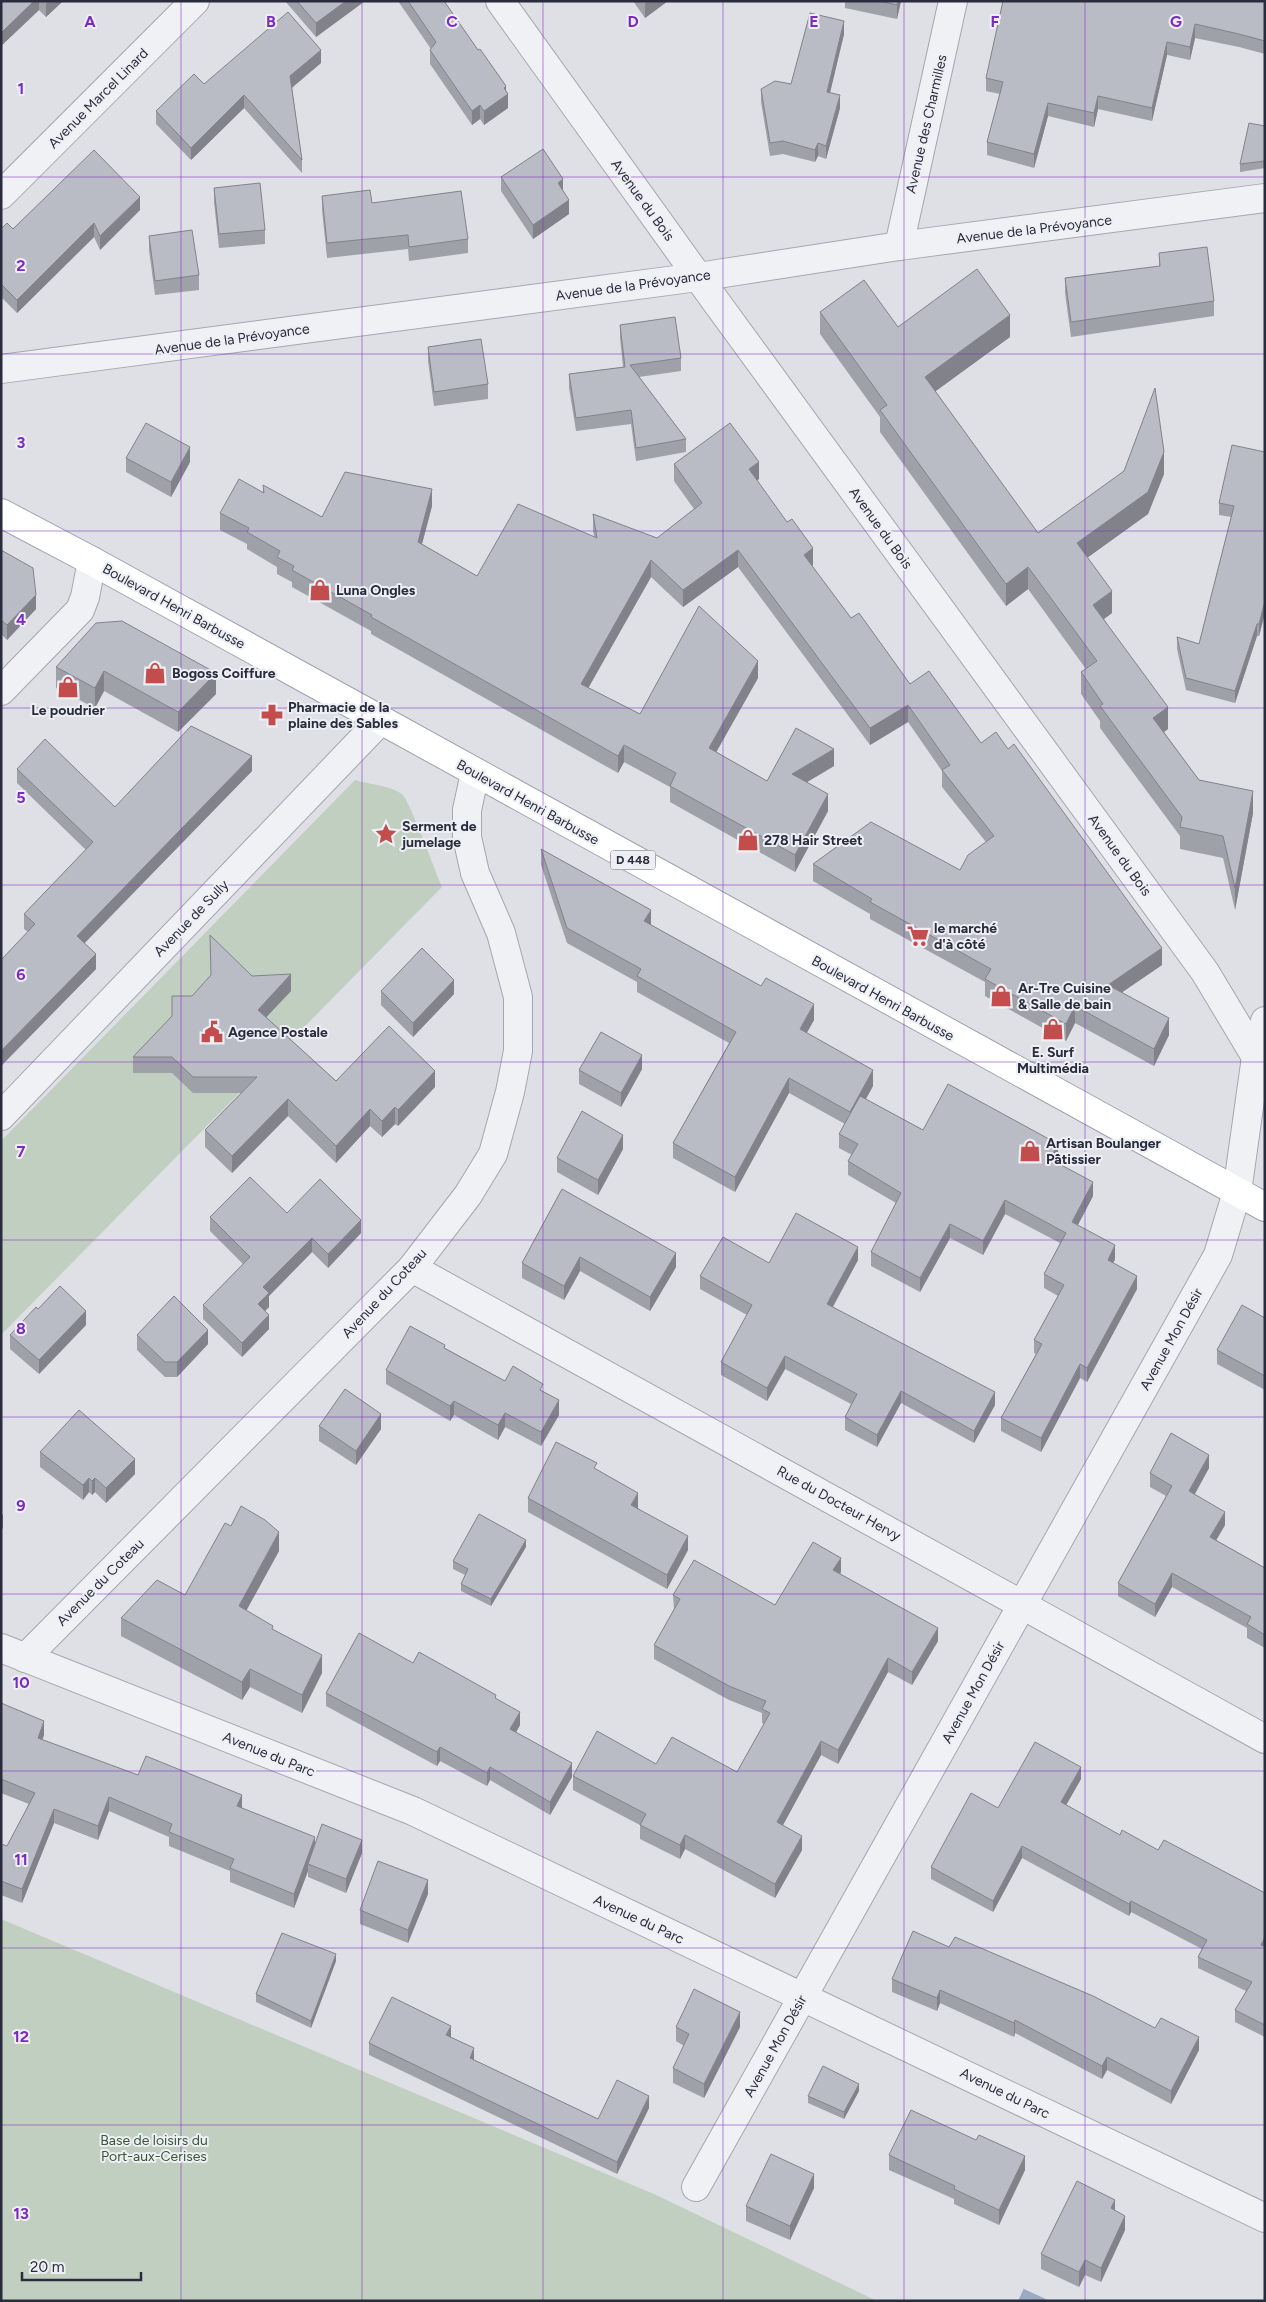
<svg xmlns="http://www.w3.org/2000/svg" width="1266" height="2302" font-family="Figtree,sans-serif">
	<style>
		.green { fill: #c1cfc0 }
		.water { fill: #9ca9c3 }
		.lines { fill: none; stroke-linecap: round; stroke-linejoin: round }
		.street-casing { stroke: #a4a6b0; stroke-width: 30 }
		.primary-casing { stroke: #9ea3b1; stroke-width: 30 }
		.street { stroke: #f0f1f5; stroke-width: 28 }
		.primary { stroke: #fff; stroke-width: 28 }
		.wall { fill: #9fa1a9 }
		.shaded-wall { fill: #82838a }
		.building { fill: #b9bbc5; stroke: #82838a }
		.grid { fill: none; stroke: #7b2cbf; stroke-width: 1; stroke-opacity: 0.55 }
		.labels { text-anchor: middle; stroke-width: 4; stroke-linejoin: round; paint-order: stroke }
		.shield { fill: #edeff4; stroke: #636673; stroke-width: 1 }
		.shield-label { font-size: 12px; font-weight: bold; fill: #282c3c }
		.street-label { font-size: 14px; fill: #282c3c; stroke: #edeff4 }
		.poi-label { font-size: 14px; font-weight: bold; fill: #282c3c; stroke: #edeff4; text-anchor: start }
		.park-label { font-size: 14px; fill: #385637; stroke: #edeff4 }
		.grid-label { font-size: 16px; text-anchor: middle; font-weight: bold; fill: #7b2cbf; stroke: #edeff4; stroke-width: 4; stroke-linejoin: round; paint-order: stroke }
	</style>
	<rect width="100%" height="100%" fill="#dee0e6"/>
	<g class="green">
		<path d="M355 780C371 785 389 785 402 794 409 799 436 873 442 887L1 1335V1141Z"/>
		<path d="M1 1919 654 2194 877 2301H1Z"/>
	</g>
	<path class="water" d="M1024 2288V2289L1050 2301H1018Z"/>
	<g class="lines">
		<g class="street-casing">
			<g id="street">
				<path d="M500 1 714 299 1205 972 1256 1057"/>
				<path d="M1 195 195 1"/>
				<path d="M899 246 953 1"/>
				<path d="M1 369 698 277 899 246 1265 198"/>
				<path d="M1 691 80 610 85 597 92 561"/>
				<path d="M1 1116 381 720"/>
				<path d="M412 1268 1265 1739"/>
				<path d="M1 1648 413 1811 1265 2218"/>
				<path d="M25 1658 412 1268 468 1195 493 1154 510 1092 518 1051V997L501 933 475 873 467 837V810L475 773"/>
				<path d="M696 2187 1218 1255 1237 1192 1256 1057 1265 1021"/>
			</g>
		</g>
		<g class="primary-casing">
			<path id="primary" d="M1 513 92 561 381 720 1265 1207"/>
		</g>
		<use href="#street" class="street"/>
		<use href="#primary" class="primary"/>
	</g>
	<g class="wall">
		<path d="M1 1H63L46 17 39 10 1 46Z"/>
		<path d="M285 1H365L316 37Z"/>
		<path d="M398 1H444L506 91 508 108 484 125 480 119 472 125 430 64V50L431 49Z"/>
		<path d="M633 1H668L645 18Z"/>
		<path d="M845 1H901L897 19 845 8Z"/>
		<path d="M1265 1V54L1239 47 1195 38 1190 60 1167 55 1152 121 1098 109 1094 127 1048 116 1034 168 987 155V142L1000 94 986 91V78Z"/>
		<path d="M844 34 830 93 840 108 826 159 818 156 815 162 783 154 770 156 761 102V89L791 84Z"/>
		<path d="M321 63 292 88 302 160V173L244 108 191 160 156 124V111L204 84Z"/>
		<path d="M1265 126V168L1240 172V164Z"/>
		<path d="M501 177 563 191 569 214 533 239 501 191Z"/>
		<path d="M214 188 265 230V244L219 248 214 202Z"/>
		<path d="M322 196 372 203 468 239V253L409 261 408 249 327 258 322 210Z"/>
		<path d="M140 210 100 250 94 237 17 313 1 297V229H13Z"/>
		<path d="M149 236 199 275V290L155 295 149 250Z"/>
		<path d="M1159 253 1214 301V316L1071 337 1065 293V278L1159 267Z"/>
		<path d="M820 312 898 327 1010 337 935 391 1038 533 1164 474 1148 514 1087 558 1112 613 1104 619 1168 729 1164 732 1199 780 1253 813 1235 910 1223 858 1180 849V836L1100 728V721L1081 694V672L1086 669 1028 589 1006 606 880 432V417L820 334Z"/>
		<path d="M620 325 681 358V371L639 377 686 439V452L636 461 631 424 576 431 569 388V374L623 367 620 338Z"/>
		<path d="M428 347 488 384V399L434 406 428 361Z"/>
		<path d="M1265 452V613L1259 636H1257L1235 703 1186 690 1177 649V637L1199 644 1231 517 1219 515V503Z"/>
		<path d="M126 458 190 462 171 497 126 472Z"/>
		<path d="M674 464 759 479 757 480 813 565 812 566 851 618 910 684 981 743 1162 965 1122 992 1169 1035 1154 1066 1075 1023 1066 1041 985 996V982L870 919V914L813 881V864L960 870 986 842 942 787V771L908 722 870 745 738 567 683 607 651 577 588 688 640 714 758 678 716 752 767 781 834 766 807 782 828 811 795 872 670 802V787L624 762 618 773 371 634V631L292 587V582L277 574V567L247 549V544L220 530V513L263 493V485L322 517 432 506 422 544 477 576 594 536 593 531V514L657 538 694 509 674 481Z"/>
		<path d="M1 550 36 609 7 640 1 634Z"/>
		<path d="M56 667 216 673V694L178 732 104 691 95 708 56 688Z"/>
		<path d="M17 769 115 807 252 771 84 943 96 969 1 1066V960L28 932 24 929V914L86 850 17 783Z"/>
		<path d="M541 849 651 925 814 1020 807 1033 873 1086 866 1099 923 1130 1058 1158 1056 1162 1093 1196 1078 1225 1115 1259 1113 1263 1137 1289 1087 1382 1080 1378 1041 1452 1001 1431V1418L1036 1354 1034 1353V1340L1058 1296 1044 1288V1274L1060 1243 1005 1214 983 1255 950 1238 920 1292 871 1266V1252L896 1203 848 1175V1161L852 1155 839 1148V1134L845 1124 789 1093 735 1192 673 1158V1143L729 1043 637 992V982L567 943 541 865Z"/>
		<path d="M252 976 291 991 266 1017 336 1081 435 1087 398 1126 395 1124 382 1137 370 1126 336 1163 288 1116 232 1173 205 1147V1130L241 1093H193L172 1073H133V1057L192 996Z"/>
		<path d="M381 991 454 994 413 1037 381 1005Z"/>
		<path d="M642 1069 621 1107 579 1084V1070Z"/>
		<path d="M623 1149 598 1195 557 1172V1158Z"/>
		<path d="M562 1189 676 1267 650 1311 580 1271 564 1300 522 1278V1263Z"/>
		<path d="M287 1213 361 1233 328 1268 312 1252 269 1296V1307L265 1311 269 1329 242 1357 203 1319V1305L243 1264 210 1231V1217Z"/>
		<path d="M858 1260 833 1307 995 1405 974 1443 901 1403 877 1447 845 1430V1417L851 1404 785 1369 767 1401 721 1375V1362L747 1315 700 1289V1276L769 1263Z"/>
		<path d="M38 1309 86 1325 39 1374 10 1349V1335Z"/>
		<path d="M1265 1318V1390L1217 1364V1350Z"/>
		<path d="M137 1335 208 1344 177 1377H165L137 1350Z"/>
		<path d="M445 1348 505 1381 543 1391 559 1415 541 1446 505 1427 498 1440 454 1415 450 1421 386 1384V1370Z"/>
		<path d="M319 1426 381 1429 356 1465 319 1441Z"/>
		<path d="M40 1452 135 1474 106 1503 95 1492 92 1495 89 1492 83 1500 40 1467Z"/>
		<path d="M1209 1468 1195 1494 1225 1525 1216 1540 1265 1568V1648L1247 1638V1628L1172 1587 1155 1617 1118 1596V1583L1166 1496 1150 1487V1473Z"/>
		<path d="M597 1470 638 1507V1508L688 1550 667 1589 528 1512V1498Z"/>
		<path d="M526 1547 491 1606 461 1591V1584L465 1575 453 1569V1561Z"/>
		<path d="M279 1551 246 1610 273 1630 322 1673 302 1713 250 1687 242 1700 121 1636V1618L185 1595Z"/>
		<path d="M841 1572 840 1574 938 1641 912 1685 888 1672 838 1764 821 1755 783 1825 802 1850 775 1898 685 1849 680 1859 640 1839V1825L573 1790V1776L656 1764 737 1772 764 1724 762 1723V1713L729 1700 654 1659V1645L674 1609 673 1595 775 1605Z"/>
		<path d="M413 1663 496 1699 520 1725 516 1732 572 1777 550 1815 490 1780 487 1786 440 1761 437 1766 326 1706V1693Z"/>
		<path d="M1 1703 44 1735 42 1740 138 1775 242 1808 315 1843 362 1853 346 1893 308 1877V1871L294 1908 230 1882V1871L169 1846V1837L109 1811 98 1840 54 1823 22 1903 1 1895V1844L7 1846 29 1804 1 1793Z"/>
		<path d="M1081 1779 1066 1805 1120 1835 1265 1893V2037L1235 2022V2010L1246 1991 1198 1968V1957L1202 1949 1131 1912 1129 1916 1022 1858 993 1912 931 1879V1867L998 1808Z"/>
		<path d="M428 1894 408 1943 360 1924V1910Z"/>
		<path d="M949 1947 1155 2028 1199 2050 1171 2104 1107 2070 1102 2079 1015 2033 1014 2037 940 2003 937 2011 892 1992V1979Z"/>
		<path d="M336 1961 311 2028 256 2002V1994Z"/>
		<path d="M676 2027H740L704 2098 673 2083V2068L684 2046 676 2041Z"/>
		<path d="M451 2038 474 2060 598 2119 649 2108 617 2174 369 2055V2043Z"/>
		<path d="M859 2091 844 2119 808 2103V2096Z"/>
		<path d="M889 2155 1025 2170 999 2225 954 2204V2199L889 2170Z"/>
		<path d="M814 2188 790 2240 746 2221V2206Z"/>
		<path d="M1115 2210 1125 2230 1101 2282 1085 2275 1079 2287 1041 2269V2254Z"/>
	</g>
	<g class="shaded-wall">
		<path d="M34 1H39V10L1 46V33Z"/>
		<path d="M49 1H63L46 17V4Z"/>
		<path d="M346 1H365L316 37V23Z"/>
		<path d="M648 1H668L645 18V4Z"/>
		<path d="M898 1H901L897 19V5Z"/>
		<path d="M844 21V34L827 105V92Z"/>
		<path d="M1195 24V38L1190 60V47Z"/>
		<path d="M1167 42V55L1152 121V108Z"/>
		<path d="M321 50V63L290 89V76Z"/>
		<path d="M506 86V95L508 94V108L484 125V111Z"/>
		<path d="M244 95V108L191 160V148Z"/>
		<path d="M840 95V108L826 159V146Z"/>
		<path d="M1098 96V109L1094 127V113Z"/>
		<path d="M1048 103V116L1034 168V154Z"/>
		<path d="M480 105V119L472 125V111Z"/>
		<path d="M818 143V156L815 162V150Z"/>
		<path d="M563 179V193L558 183Z"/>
		<path d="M140 197V210L100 250V236Z"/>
		<path d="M569 200V214L533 239V225Z"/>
		<path d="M94 223V237L17 313V300Z"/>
		<path d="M1010 315V337L925 399V377Z"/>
		<path d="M190 447V462L171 497V482Z"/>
		<path d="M1164 452V474L1148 514 1077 565V543Z"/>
		<path d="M759 462V479L749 486V469Z"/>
		<path d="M432 489V506L418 559V542Z"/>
		<path d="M813 548V565L804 572V555Z"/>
		<path d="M738 550V567L683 607V590Z"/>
		<path d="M651 560V577L581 701V684Z"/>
		<path d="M1028 567V589L1006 606V584Z"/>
		<path d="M1112 591V613L1093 627V605Z"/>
		<path d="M36 595V609L7 640V625Z"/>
		<path d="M1265 601V613L1259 636V624Z"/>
		<path d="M1257 624V636L1235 703V691Z"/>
		<path d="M758 661V678L709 765V748Z"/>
		<path d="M104 671V691L95 708V688Z"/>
		<path d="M216 673V694L178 732V712Z"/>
		<path d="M908 705V722L870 745V728Z"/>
		<path d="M1168 707V729L1153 740V718Z"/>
		<path d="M624 745V762L618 773V756Z"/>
		<path d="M834 749V766L792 791V774Z"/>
		<path d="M252 756V771L77 951V936Z"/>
		<path d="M1253 791V813L1235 910V888Z"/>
		<path d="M828 794V811L795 872V855Z"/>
		<path d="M651 910V925L644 921Z"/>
		<path d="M1162 948V965L1108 1002V985Z"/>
		<path d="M96 954V969L1 1066V1051Z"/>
		<path d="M291 974V991L258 1026V1010Z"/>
		<path d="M454 980V994L413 1037V1023Z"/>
		<path d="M814 1004V1020L800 1044V1029Z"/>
		<path d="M1075 1006V1023L1066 1041V1024Z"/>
		<path d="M1169 1018V1035L1154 1066V1049Z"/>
		<path d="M642 1055V1069L621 1107V1093Z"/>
		<path d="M873 1070V1086L850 1127V1112Z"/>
		<path d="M435 1071V1087L398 1126V1110Z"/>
		<path d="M789 1078V1093L735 1192V1177Z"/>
		<path d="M288 1099V1116L232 1173V1156Z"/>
		<path d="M395 1107V1124L382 1137V1121Z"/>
		<path d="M370 1109V1126L336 1163V1146Z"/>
		<path d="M623 1135V1149L598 1195V1180Z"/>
		<path d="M1058 1144V1158L1050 1173V1159Z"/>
		<path d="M1093 1182V1196L1072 1236V1222Z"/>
		<path d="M1005 1200V1214L983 1255V1241Z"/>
		<path d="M361 1220V1233L328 1268V1254Z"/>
		<path d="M950 1224V1238L920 1292V1278Z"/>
		<path d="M312 1238V1252L269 1296V1307L258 1318V1304L263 1287Z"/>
		<path d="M1115 1245V1259L1108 1274V1260Z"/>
		<path d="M858 1247V1260L827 1317V1304Z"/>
		<path d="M676 1253V1267L650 1311V1297Z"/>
		<path d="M580 1257V1271L564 1300V1286Z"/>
		<path d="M1137 1276V1289L1087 1382V1368Z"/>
		<path d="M86 1311V1325L39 1374V1360Z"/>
		<path d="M269 1315V1329L242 1357V1343Z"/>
		<path d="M208 1330V1344L177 1377V1362Z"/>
		<path d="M785 1356V1369L767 1401V1388Z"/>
		<path d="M1080 1364V1378L1041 1452V1438Z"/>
		<path d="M901 1391V1403L877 1447V1435Z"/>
		<path d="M995 1392V1405L974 1443V1431Z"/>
		<path d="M559 1400V1415L541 1446V1432Z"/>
		<path d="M454 1401V1415L450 1421V1406Z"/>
		<path d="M505 1413V1427L498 1440V1425Z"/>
		<path d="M381 1414V1429L356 1465V1451Z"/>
		<path d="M1209 1455V1468L1189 1504V1491Z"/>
		<path d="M135 1459V1474L106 1503V1488Z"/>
		<path d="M89 1478V1492L83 1500V1485Z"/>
		<path d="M95 1478V1492L92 1495V1481Z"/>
		<path d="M638 1493V1507L631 1519V1505Z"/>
		<path d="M1225 1512V1525L1210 1551V1537Z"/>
		<path d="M3 1514V1528L1 1530V1516Z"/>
		<path d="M279 1532V1551L239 1624V1606Z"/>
		<path d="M688 1536V1550L667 1589V1575Z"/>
		<path d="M526 1540V1547L491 1606V1599Z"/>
		<path d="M841 1558V1572L833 1584V1570Z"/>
		<path d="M1172 1573V1587L1155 1617V1604Z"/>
		<path d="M938 1628V1641L912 1685V1672Z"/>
		<path d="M322 1655V1673L302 1713V1695Z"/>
		<path d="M888 1658V1672L838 1764V1750Z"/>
		<path d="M250 1669V1687L242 1700V1682Z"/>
		<path d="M520 1712V1725L510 1743V1729Z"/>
		<path d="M44 1721V1735L38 1752V1738Z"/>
		<path d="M821 1741V1755L777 1836V1822Z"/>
		<path d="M440 1747V1761L437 1766V1752Z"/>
		<path d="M572 1763V1777L550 1815V1802Z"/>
		<path d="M490 1767V1780L487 1786V1773Z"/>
		<path d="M1081 1767V1779L1061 1814V1802Z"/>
		<path d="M242 1795V1809L237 1806Z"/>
		<path d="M109 1797V1811L98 1840V1826Z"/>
		<path d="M54 1809V1823L22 1903V1889Z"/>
		<path d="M685 1835V1849L680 1859V1845Z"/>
		<path d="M802 1836V1850L775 1898V1884Z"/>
		<path d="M315 1837V1851L308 1864V1871L294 1908V1894Z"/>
		<path d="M362 1840V1853L346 1893V1879Z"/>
		<path d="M1022 1846V1858L993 1912V1901Z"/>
		<path d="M428 1880V1894L408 1943V1930Z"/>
		<path d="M1131 1901V1912L1129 1916V1904Z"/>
		<path d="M1265 1937V1949L1261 1945Z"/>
		<path d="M336 1954V1961L311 2028V2021Z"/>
		<path d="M940 1990V2003L937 2011V1998Z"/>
		<path d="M740 2012V2027L704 2098V2084Z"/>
		<path d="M1015 2020V2033L1014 2037V2023Z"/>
		<path d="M451 2026V2038L446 2035Z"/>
		<path d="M1199 2037V2050L1171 2104V2091Z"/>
		<path d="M474 2048V2060L470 2058Z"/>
		<path d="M1107 2057V2070L1102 2079V2066Z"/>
		<path d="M859 2084V2091L844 2119V2112Z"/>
		<path d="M649 2096V2108L617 2174V2162Z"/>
		<path d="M1025 2156V2170L999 2225V2210Z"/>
		<path d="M814 2174V2188L790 2240V2226Z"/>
		<path d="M1115 2200V2214L1111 2208Z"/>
		<path d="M1125 2216V2230L1101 2282V2268Z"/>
		<path d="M1085 2260V2275L1079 2287V2272Z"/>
	</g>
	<g class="building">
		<path d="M1 1H34L1 33Z"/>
		<path d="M297 1H346L316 23Z"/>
		<path d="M408 1H444L478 50 480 49 506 86 504 88 508 94 484 111 480 105 472 111 430 50 436 42Z"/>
		<path d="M879 1H898L897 5Z"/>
		<path d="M1003 1H1265V41L1239 34 1195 24 1190 47 1167 42 1152 108 1098 96 1094 113 1048 103 1034 154 987 142 1003 82 986 78Z"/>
		<path d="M288 12 321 50 290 76 302 160 244 95 191 148 156 111 194 74 204 84Z"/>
		<path d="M810 13 844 21 827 92 840 95 826 146 818 143 815 150 783 141 770 143 761 89 775 81 791 84Z"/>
		<path d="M1249 123 1265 126V161L1240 164Z"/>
		<path d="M543 149 563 179 558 183 569 200 533 225 501 177Z"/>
		<path d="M94 150 140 197 100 236 94 223 17 300 1 284V229L7 223 13 229Z"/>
		<path d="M260 183 265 230 219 234 214 188Z"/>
		<path d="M370 190 372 203 461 191 468 239 409 247 408 235 327 243 322 196Z"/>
		<path d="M192 230 199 275 155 281 149 236Z"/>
		<path d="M1207 247 1214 301 1071 322 1065 278 1160 266 1159 253Z"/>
		<path d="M977 269 1010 315 925 377 1038 533 1124 471 1155 388 1164 452 1148 492 1077 543 1112 591 1093 605 1168 707 1153 718 1199 780 1253 791 1235 888 1223 836 1180 827 1182 817 1100 706 1103 704 1081 672 1097 661 1028 567 1006 584 880 410 887 405 820 312 864 280 898 327Z"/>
		<path d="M675 317 681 358 630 365 686 439 636 448 631 410 576 418 569 374 625 367 620 325Z"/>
		<path d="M481 339 488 384 434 392 428 347Z"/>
		<path d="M146 423 190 447 171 482 126 458Z"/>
		<path d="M730 423 759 462 749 469 787 522 792 519 813 548 804 555 851 618 859 613 910 684 929 671 981 743 996 732 1008 749 1014 744 1162 948 1108 985 1169 1018 1154 1049 1075 1006 1066 1024 985 979 991 969 870 902 872 899 813 864 871 822 960 870 968 855 994 836 942 770 950 765 908 705 870 728 738 550 683 590 651 560 581 684 640 714 699 606 758 661 709 748 767 781 796 728 834 749 792 774 828 794 795 855 670 786 676 773 624 745 618 756 371 617 372 615 292 570 294 566 277 557 280 551 247 532 249 528 220 513 239 479 264 493 263 485 322 517 345 472 432 489 418 542 477 576 518 504 597 538 593 514 657 538 702 503 674 464Z"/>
		<path d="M1232 445 1265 452V543L1264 547 1265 548V601L1259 624H1257L1235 691 1186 678 1177 637 1199 644 1234 506 1219 503Z"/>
		<path d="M1 550 33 568 36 595 7 625 1 620Z"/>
		<path d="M122 621 216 673 178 712 104 671 95 688 56 667 96 623Z"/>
		<path d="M191 726 252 756 77 936 96 954 1 1051V960L35 924 24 914 93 842 17 769 45 739 115 807Z"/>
		<path d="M541 849 651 910 644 921 761 986 766 978 814 1004 800 1029 873 1070 850 1112 789 1078 735 1177 673 1143 736 1032 637 976 641 969 567 928Z"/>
		<path d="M210 935 252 976 291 974 258 1010 336 1081 389 1026 435 1071 398 1110 395 1107 382 1121 370 1109 336 1146 288 1099 232 1156 205 1130 257 1077H193L172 1057H133L172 1016V996H192L211 975Z"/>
		<path d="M422 948 454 980 413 1023 381 991Z"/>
		<path d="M601 1032 642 1055 621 1093 579 1070Z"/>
		<path d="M948 1084 1058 1144 1050 1159 1093 1182 1072 1222 1115 1245 1108 1260 1137 1276 1087 1368 1080 1364 1041 1438 1001 1418 1042 1344 1034 1340 1064 1285 1044 1274 1066 1233 1005 1200 983 1241 950 1224 920 1278 871 1252 901 1193 848 1161 858 1144 839 1134 860 1096 923 1130Z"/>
		<path d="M582 1111 623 1135 598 1180 557 1158Z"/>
		<path d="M250 1177 287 1213 320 1179 361 1220 328 1254 312 1238 263 1287 269 1293 258 1304 269 1315 242 1343 203 1305 250 1257 210 1217Z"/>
		<path d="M562 1189 676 1253 650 1297 580 1257 564 1286 522 1263Z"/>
		<path d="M796 1213 858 1247 827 1304 995 1392 974 1431 901 1391 877 1435 845 1417 857 1394 785 1356 767 1388 721 1362 752 1305 700 1276 723 1237 769 1263Z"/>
		<path d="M60 1286 86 1311 39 1360 10 1335 36 1307 38 1309Z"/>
		<path d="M174 1296 208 1330 177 1362H165L137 1335Z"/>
		<path d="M1242 1305 1265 1318V1376L1217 1350Z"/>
		<path d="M410 1326 445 1345 444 1348 505 1381 513 1366 543 1384 540 1390 559 1400 541 1432 505 1413 498 1425 454 1401 450 1406 386 1370Z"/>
		<path d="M345 1389 381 1414 356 1451 319 1426Z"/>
		<path d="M79 1410 135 1459 106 1488 95 1478 92 1481 89 1478 83 1485 40 1452Z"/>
		<path d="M1171 1433 1209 1455 1189 1491 1225 1512 1210 1537 1265 1568V1635L1247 1624 1251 1617 1172 1573 1155 1604 1118 1583 1172 1486 1150 1473Z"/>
		<path d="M556 1442 597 1463 594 1468 638 1493 631 1505 688 1536 667 1575 528 1498Z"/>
		<path d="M241 1506 265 1520 279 1532 239 1606 273 1626 272 1629 322 1655 302 1695 250 1669 242 1682 121 1618 157 1580 185 1595 225 1523 231 1526Z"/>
		<path d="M479 1514 526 1540 491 1599 461 1584 468 1569 453 1561Z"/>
		<path d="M813 1542 841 1558 833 1570 938 1628 912 1672 888 1658 838 1750 821 1741 777 1822 802 1836 775 1884 685 1835 680 1845 640 1825 646 1814 573 1776 597 1731 656 1764 672 1737 737 1772 770 1713 762 1709 766 1701 729 1686 654 1645 680 1599 673 1595 694 1560 775 1605Z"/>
		<path d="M359 1633 413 1663 419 1652 496 1695 495 1698 520 1712 510 1729 572 1763 550 1802 490 1767 487 1773 440 1747 437 1752 326 1693Z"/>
		<path d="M1 1703 44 1721 38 1738 138 1775 146 1756 242 1795 237 1806 315 1837 294 1894 230 1868 234 1859 169 1832 172 1824 109 1797 98 1826 54 1809 22 1889 1 1881V1844L7 1846 35 1793 1 1779Z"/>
		<path d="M1035 1742 1081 1767 1061 1802 1120 1835 1122 1830 1158 1850 1164 1840 1265 1893V1937L1261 1945 1265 1947V2025L1235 2010 1252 1982 1198 1957 1207 1940 1131 1901 1129 1904 1022 1846 993 1901 931 1867 971 1793 998 1808Z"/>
		<path d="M322 1824 362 1840 346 1879 308 1864Z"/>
		<path d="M378 1861 428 1880 408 1930 360 1910Z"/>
		<path d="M913 1931 949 1947 955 1937 1093 1996 1155 2028 1161 2018 1199 2037 1171 2091 1107 2057 1102 2066 1015 2020 1014 2023 940 1990 937 1998 892 1979Z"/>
		<path d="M282 1933 336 1954 311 2021 256 1994Z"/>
		<path d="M694 1989 740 2012 704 2084 673 2068 689 2034 676 2027Z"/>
		<path d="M392 1997 451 2026 446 2035 474 2048 470 2058 598 2119 617 2080 649 2096 617 2162 369 2043Z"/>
		<path d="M823 2066 859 2084 844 2112 808 2096Z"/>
		<path d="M911 2110 976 2140 979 2135 1025 2156 999 2210 954 2189 955 2186 889 2155Z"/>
		<path d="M771 2154 814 2174 790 2226 746 2206Z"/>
		<path d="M1077 2181 1115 2200 1111 2208 1125 2216 1101 2268 1085 2260 1079 2272 1041 2254Z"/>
	</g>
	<path class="grid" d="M181 1V2301M362 1V2301M543 1V2301M723 1V2301M904 1V2301M1085 1V2301M1 177H1265M1 354H1265M1 531H1265M1 708H1265M1 885H1265M1 1062H1265M1 1240H1265M1 1417H1265M1 1594H1265M1 1771H1265M1 1948H1265M1 2125H1265"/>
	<defs>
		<g id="shop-bare" transform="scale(1.725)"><path d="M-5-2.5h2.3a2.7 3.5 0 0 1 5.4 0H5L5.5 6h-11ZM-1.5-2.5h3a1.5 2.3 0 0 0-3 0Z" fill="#c24d4c" stroke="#edeff4" stroke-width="2.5" paint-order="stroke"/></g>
		<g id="pharmacy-bare" transform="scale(1.725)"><path d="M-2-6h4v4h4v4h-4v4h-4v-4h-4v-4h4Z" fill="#c24d4c" stroke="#edeff4" stroke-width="2.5" paint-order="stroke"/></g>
		<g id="sight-bare" transform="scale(1.725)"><path d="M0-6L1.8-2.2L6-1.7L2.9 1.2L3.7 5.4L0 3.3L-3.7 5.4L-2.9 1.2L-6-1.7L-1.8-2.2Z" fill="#c24d4c" stroke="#edeff4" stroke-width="2.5" paint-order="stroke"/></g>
		<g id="supermarket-bare" transform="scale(1.725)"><path d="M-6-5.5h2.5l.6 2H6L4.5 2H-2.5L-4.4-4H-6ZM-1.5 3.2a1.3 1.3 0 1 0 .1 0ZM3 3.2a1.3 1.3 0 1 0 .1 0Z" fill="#c24d4c" stroke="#edeff4" stroke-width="2.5" paint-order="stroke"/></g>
		<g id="civic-bare" transform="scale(1.725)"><path d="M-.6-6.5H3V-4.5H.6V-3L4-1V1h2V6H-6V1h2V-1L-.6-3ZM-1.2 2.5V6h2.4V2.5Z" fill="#c24d4c" stroke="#edeff4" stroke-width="2.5" paint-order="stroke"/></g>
	</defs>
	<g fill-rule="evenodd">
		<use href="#shop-bare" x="320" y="590"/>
		<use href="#shop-bare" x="155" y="673"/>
		<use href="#shop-bare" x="68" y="687"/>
		<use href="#pharmacy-bare" x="272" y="715"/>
		<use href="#sight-bare" x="386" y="834"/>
		<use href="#shop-bare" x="748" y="840"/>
		<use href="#supermarket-bare" x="918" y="936"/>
		<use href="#shop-bare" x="1001" y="996"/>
		<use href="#shop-bare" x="1053" y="1029"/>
		<use href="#civic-bare" x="212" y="1032"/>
		<use href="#shop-bare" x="1030" y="1151"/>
	</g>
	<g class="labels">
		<rect class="shield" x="610.5" y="850.5" width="45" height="19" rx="4"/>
		<g class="shield-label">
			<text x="633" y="864">D 448</text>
		</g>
		<g class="street-label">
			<text transform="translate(98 98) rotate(-45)" y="5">Avenue Marcel Linard</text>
			<text transform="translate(926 124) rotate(-77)" y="5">Avenue des Charmilles</text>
			<text transform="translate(643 200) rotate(54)" y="5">Avenue du Bois</text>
			<text transform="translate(1034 229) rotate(-7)" y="5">Avenue de la Prévoyance</text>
			<text transform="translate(633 285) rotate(-8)" y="5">Avenue de la Prévoyance</text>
			<text transform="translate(232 339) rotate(-8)" y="5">Avenue de la Prévoyance</text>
			<text transform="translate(881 528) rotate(54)" y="5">Avenue du Bois</text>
			<text transform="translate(174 606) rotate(29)" y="5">Boulevard Henri Barbusse</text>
			<text transform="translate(528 802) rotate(29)" y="5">Boulevard Henri Barbusse</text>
			<text transform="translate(1120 855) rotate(54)" y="5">Avenue du Bois</text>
			<text transform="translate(191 918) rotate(-46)" y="5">Avenue de Sully</text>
			<text transform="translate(883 998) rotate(29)" y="5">Boulevard Henri Barbusse</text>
			<text transform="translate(384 1293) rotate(-47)" y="5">Avenue du Coteau</text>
			<text transform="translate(1171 1339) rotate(-61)" y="5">Avenue Mon Désir</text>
			<text transform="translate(839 1503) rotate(29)" y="5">Rue du Docteur Hervy</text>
			<text transform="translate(100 1582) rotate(-45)" y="5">Avenue du Coteau</text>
			<text transform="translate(973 1692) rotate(-61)" y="5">Avenue Mon Désir</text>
			<text transform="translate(269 1754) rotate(22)" y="5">Avenue du Parc</text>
			<text transform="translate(639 1919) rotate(25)" y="5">Avenue du Parc</text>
			<text transform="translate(775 2046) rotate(-61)" y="5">Avenue Mon Désir</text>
			<text transform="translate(1005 2093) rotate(26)" y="5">Avenue du Parc</text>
		</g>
		<g class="poi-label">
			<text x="336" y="595">Luna Ongles</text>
			<text x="172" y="678">Bogoss Coiffure</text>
			<text x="288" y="712">Pharmacie de la<tspan x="288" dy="16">plaine des Sables</tspan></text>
			<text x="68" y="715" text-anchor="middle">Le poudrier</text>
			<text x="402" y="831">Serment de<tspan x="402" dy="16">jumelage</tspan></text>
			<text x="764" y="845">278 Hair Street</text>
			<text x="934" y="933">le marché<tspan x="934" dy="16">d'à côté</tspan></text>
			<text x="1018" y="993">Ar-Tre Cuisine<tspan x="1018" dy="16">&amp; Salle de bain</tspan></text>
			<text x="228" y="1037">Agence Postale</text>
			<text x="1053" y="1057" text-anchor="middle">E. Surf<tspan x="1053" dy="16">Multimédia</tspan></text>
			<text x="1046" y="1148">Artisan Boulanger<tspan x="1046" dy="16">Pâtissier</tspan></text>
		</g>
		<g class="park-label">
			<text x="154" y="2145">Base de loisirs du<tspan x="154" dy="16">Port-aux-Cerises</tspan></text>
		</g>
	</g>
	<g class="grid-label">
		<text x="90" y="27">A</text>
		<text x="271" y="27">B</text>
		<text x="452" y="27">C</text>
		<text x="633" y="27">D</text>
		<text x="814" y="27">E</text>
		<text x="995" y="27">F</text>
		<text x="1176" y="27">G</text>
		<text x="21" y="94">1</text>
		<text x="21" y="271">2</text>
		<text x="21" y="448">3</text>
		<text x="21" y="625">4</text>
		<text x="21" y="803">5</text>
		<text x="21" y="980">6</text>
		<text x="21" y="1157">7</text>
		<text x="21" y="1334">8</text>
		<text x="21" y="1511">9</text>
		<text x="21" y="1688">10</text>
		<text x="21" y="1865">11</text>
		<text x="21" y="2042">12</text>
		<text x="21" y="2219">13</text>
	</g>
	<rect width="1266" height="2302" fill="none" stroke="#282c3c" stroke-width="5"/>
	<path d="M22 2272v8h119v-8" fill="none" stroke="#282c3c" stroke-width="2.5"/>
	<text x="30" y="2272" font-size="15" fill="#282c3c" stroke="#edeff4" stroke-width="4" paint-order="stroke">20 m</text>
</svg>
